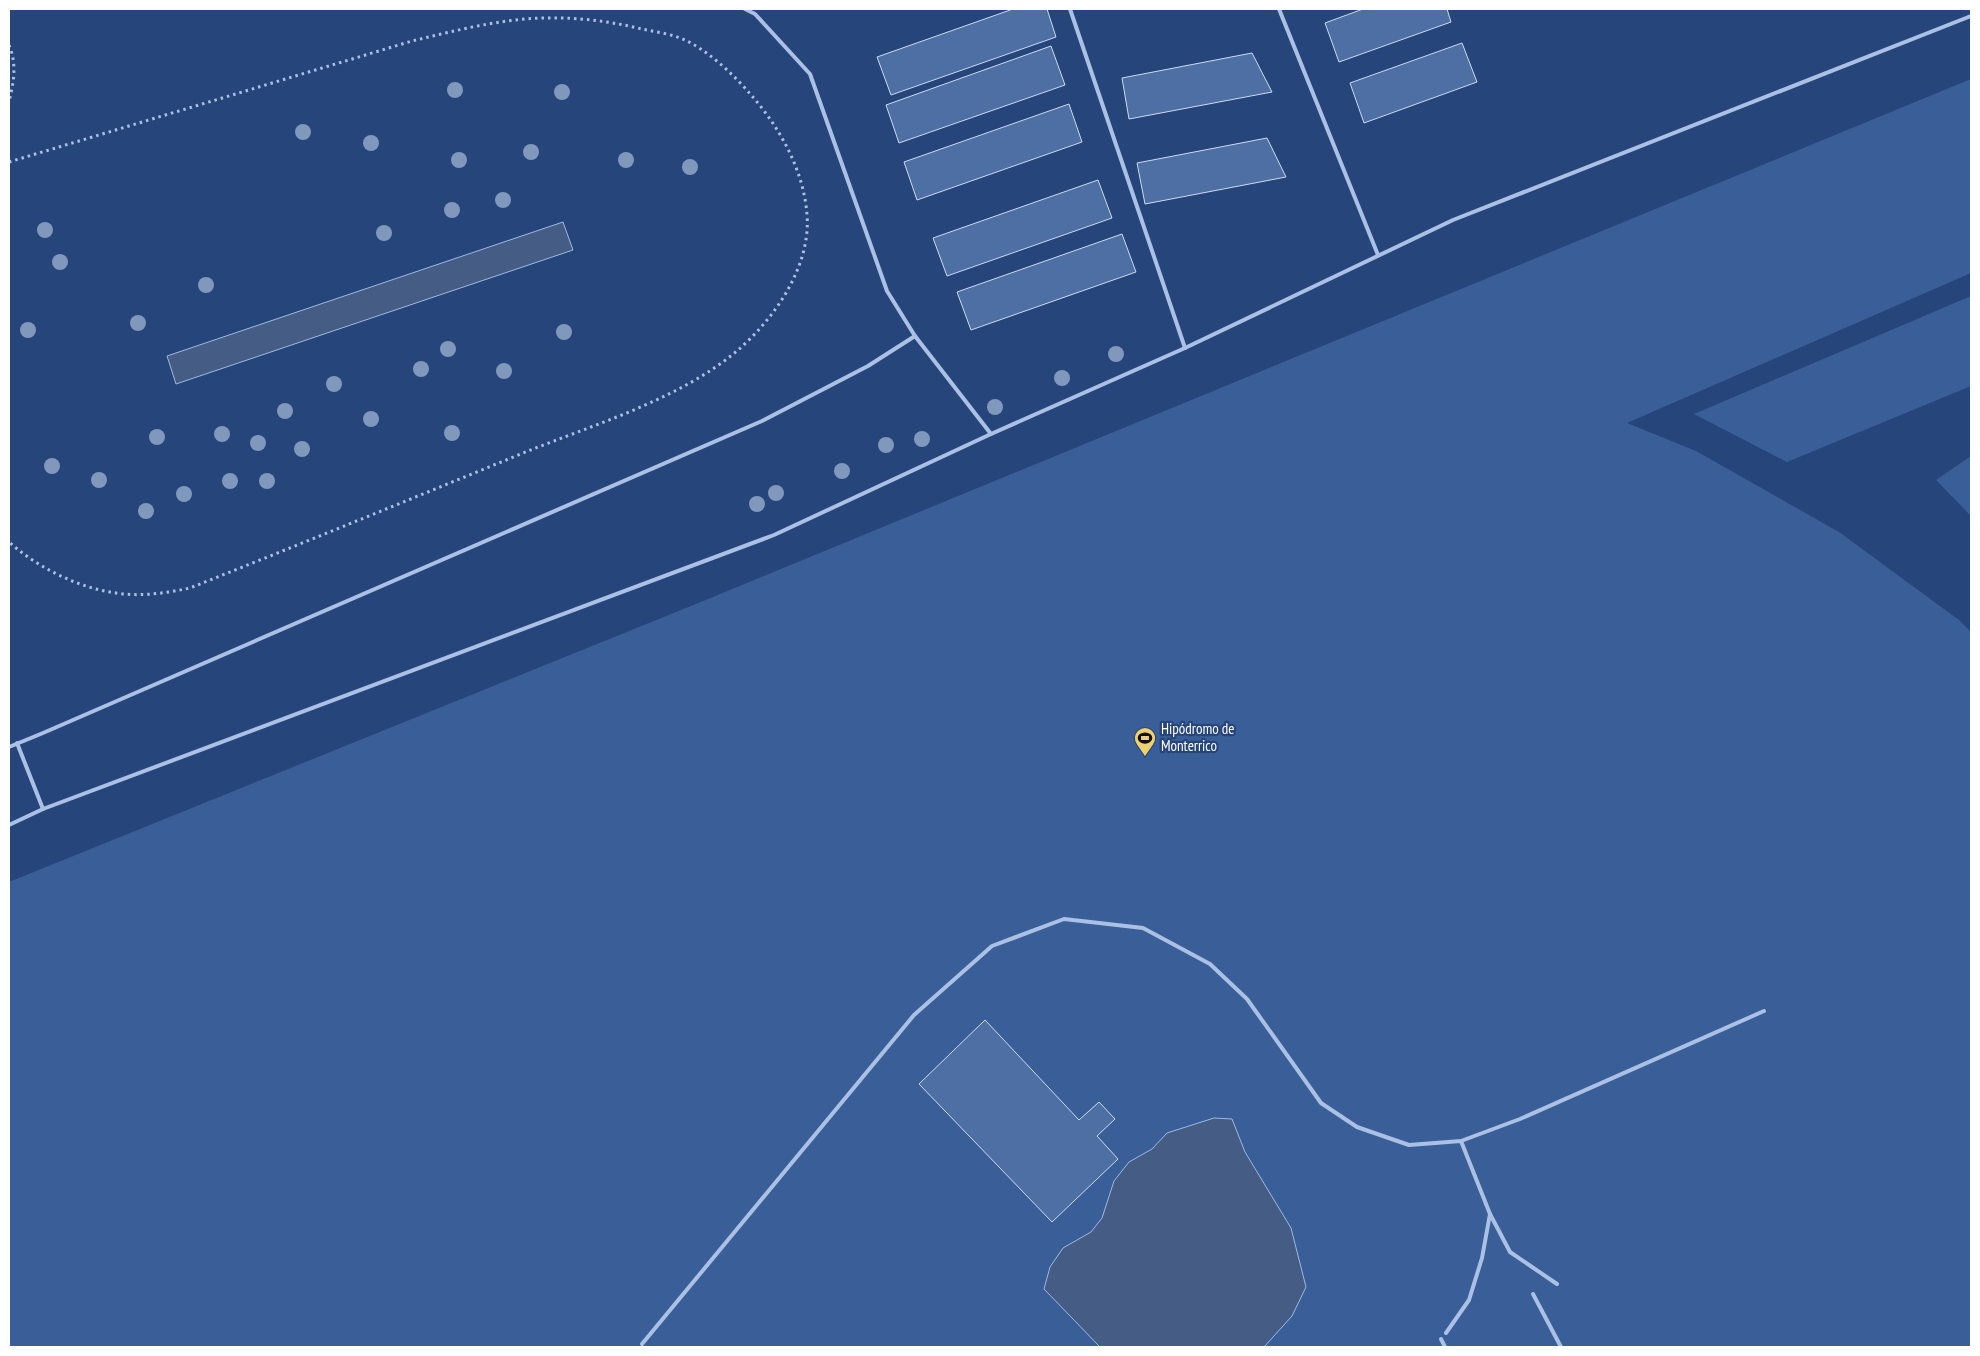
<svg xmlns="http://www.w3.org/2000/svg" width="1980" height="1356" font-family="'PT Sans Narrow',sans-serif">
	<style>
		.green { fill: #3a5e98 }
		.water { fill: #455d84; stroke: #9ebae4 }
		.building { fill: #4e6fa3; stroke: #ccdbf3 }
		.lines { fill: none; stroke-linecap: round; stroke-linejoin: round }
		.path { stroke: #aac0e4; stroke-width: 3; stroke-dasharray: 2.5 4; stroke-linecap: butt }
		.lane { stroke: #aac0e4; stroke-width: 4 }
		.tree { fill: #8198bd }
		.labels { text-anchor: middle; stroke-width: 4.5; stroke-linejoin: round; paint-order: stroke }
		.poi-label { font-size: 15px; fill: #fff; stroke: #26457b; text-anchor: start }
	</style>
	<rect width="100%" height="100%" fill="#26457b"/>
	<g class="green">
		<path d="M1971 79V273L1627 423 1696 451 1839 532 1959 620 1971 632V1347H9V882L686 608Z"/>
		<path d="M1971 296V386L1787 462 1694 414Z"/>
		<path d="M1971 456V516L1936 480Z"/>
	</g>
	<g class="water">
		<path d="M563 222 573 250 176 384 167 356Z"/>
		<path d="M1214 1118 1232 1119 1245 1152 1291 1228 1306 1287 1292 1316 1264 1347H1100L1044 1289 1050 1267 1063 1248 1091 1232 1102 1218 1114 1181 1129 1162 1152 1149 1167 1133Z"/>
	</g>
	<g class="building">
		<path d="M1013 9H1047L1056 37 891 95 877 57Z"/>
		<path d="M1363 9H1447L1451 22 1339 62 1325 23Z"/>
		<path d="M1462 43 1477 82 1364 123 1350 83Z"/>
		<path d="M1051 46 1065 85 899 143 886 105Z"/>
		<path d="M1252 53 1272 92 1129 119 1122 78Z"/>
		<path d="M1069 104 1082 142 917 200 904 162Z"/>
		<path d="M1267 138 1286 177 1145 204 1137 163Z"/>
		<path d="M1098 180 1112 218 947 276 933 238Z"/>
		<path d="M1122 234 1136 272 971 330 957 292Z"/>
		<path d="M985 1020 1079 1120 1099 1102 1115 1119 1097 1136 1118 1159 1052 1222 919 1084Z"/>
	</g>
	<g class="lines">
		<g class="path">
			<path d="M9 45C17 64 14 82 9 101"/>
			<path d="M9 162 412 41C458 30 507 17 555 18 584 18 613 22 642 29 656 32 672 34 685 40 710 52 734 75 752 96 780 128 804 171 807 215 811 266 775 318 738 350 682 398 596 424 528 451 416 497 303 543 190 588 166 593 141 597 116 593 78 588 37 567 9 542"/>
		</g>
		<g class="lane">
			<path d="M745 9 755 14 810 74 887 291 915 336 991 434"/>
			<path d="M1070 9 1185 348"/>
			<path d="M1279 9 1378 255"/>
			<path d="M17 743 43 809"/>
			<path d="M9 747 43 733 762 421 868 366 915 336"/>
			<path d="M9 825 43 809 774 535 991 434 1185 348 1453 220 1971 16"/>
			<path d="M1490 1214 1510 1252 1557 1284"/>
			<path d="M1533 1294 1561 1347"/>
			<path d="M1446 1333 1469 1300 1482 1258 1490 1214 1461 1141"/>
			<path d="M1441 1339 1445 1347"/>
			<path d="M642 1344 914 1015 992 946 1064 919 1143 928 1210 964 1247 999 1321 1103 1357 1127 1409 1145 1461 1141 1520 1119 1764 1011"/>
		</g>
	</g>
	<g class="tree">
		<circle cx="455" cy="90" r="8"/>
		<circle cx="562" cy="92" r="8"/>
		<circle cx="303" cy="132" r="8"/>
		<circle cx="371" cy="143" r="8"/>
		<circle cx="531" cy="152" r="8"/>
		<circle cx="459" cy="160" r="8"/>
		<circle cx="626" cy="160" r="8"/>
		<circle cx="690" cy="167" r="8"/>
		<circle cx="503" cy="200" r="8"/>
		<circle cx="452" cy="210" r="8"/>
		<circle cx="45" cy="230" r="8"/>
		<circle cx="384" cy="233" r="8"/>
		<circle cx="60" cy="262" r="8"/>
		<circle cx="206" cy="285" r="8"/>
		<circle cx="138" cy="323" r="8"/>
		<circle cx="28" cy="330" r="8"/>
		<circle cx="564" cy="332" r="8"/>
		<circle cx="448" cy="349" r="8"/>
		<circle cx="1116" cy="354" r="8"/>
		<circle cx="421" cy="369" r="8"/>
		<circle cx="504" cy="371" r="8"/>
		<circle cx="1062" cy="378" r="8"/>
		<circle cx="334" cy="384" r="8"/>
		<circle cx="995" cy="407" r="8"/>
		<circle cx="285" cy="411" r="8"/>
		<circle cx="371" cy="419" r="8"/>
		<circle cx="452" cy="433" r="8"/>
		<circle cx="222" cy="434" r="8"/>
		<circle cx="157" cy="437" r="8"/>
		<circle cx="922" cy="439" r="8"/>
		<circle cx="258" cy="443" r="8"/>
		<circle cx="886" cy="445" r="8"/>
		<circle cx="302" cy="449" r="8"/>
		<circle cx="52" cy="466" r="8"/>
		<circle cx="842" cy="471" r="8"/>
		<circle cx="99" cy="480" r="8"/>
		<circle cx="230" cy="481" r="8"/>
		<circle cx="267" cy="481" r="8"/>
		<circle cx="776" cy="493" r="8"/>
		<circle cx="184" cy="494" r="8"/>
		<circle cx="757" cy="504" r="8"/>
		<circle cx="146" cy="511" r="8"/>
	</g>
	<defs>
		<g id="stadium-pin" transform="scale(1.125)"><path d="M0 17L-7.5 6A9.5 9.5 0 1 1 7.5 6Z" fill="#edd16f" stroke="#26457b"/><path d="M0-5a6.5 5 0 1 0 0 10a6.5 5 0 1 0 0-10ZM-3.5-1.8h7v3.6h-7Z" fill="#111"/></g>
	</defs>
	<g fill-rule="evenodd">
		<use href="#stadium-pin" x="1145" y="738"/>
	</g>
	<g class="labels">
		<g class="poi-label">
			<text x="1161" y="734">Hipódromo de<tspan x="1161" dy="17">Monterrico</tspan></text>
		</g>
	</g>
	<rect width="1980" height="1356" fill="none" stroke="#ffffff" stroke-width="20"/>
</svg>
